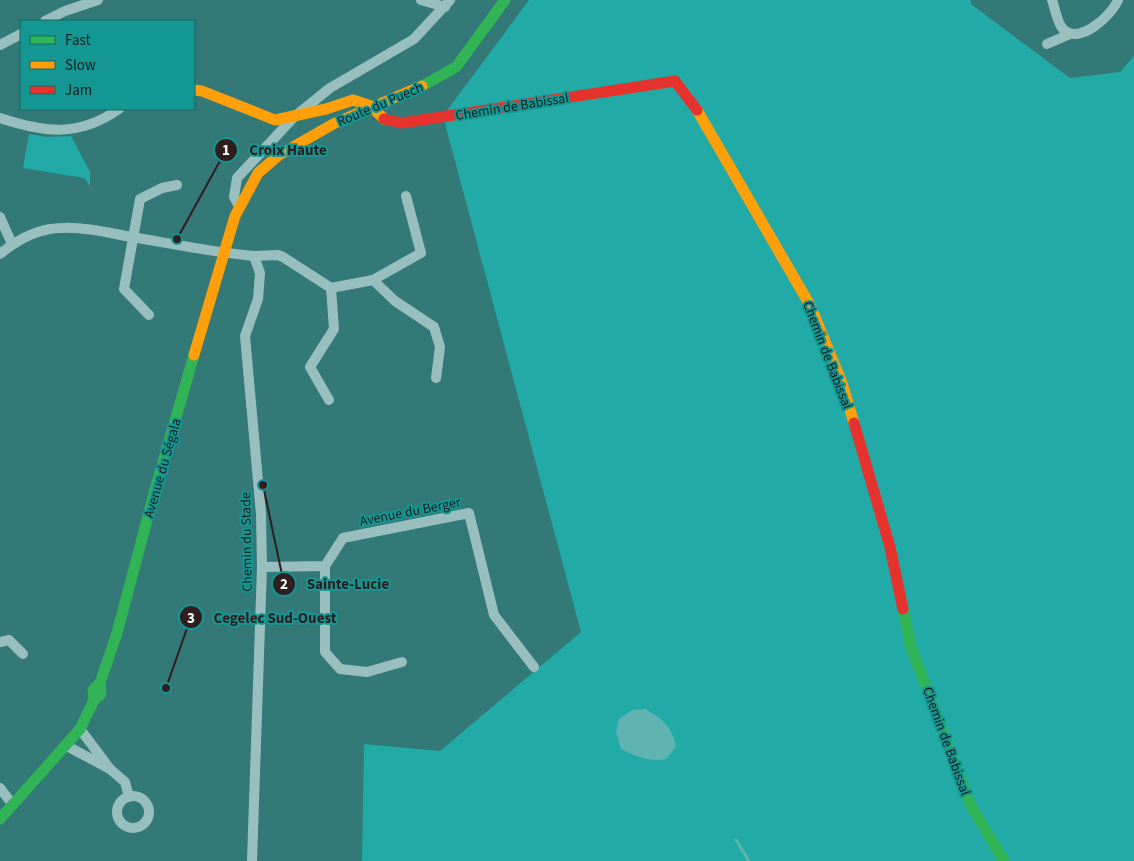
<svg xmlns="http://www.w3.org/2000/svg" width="1134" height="861" font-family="'Source Sans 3',sans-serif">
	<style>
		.green { fill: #22aba6 }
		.water { fill: #5fb3b0 }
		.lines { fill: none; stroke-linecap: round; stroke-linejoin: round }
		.stream { stroke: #5fb3b0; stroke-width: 3 }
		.street { stroke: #98bfbd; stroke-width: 10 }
		.fast { stroke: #30b455; stroke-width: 11 }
		.slow { stroke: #ff9f0a; stroke-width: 11 }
		.jam { stroke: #e5322d; stroke-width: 11 }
		.labels { text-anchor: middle; stroke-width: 4; stroke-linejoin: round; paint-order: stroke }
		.street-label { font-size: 14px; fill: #1d1d1d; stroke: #149793 }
		.leader { fill: none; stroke: #301e1e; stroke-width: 2 }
		.callout-dot { fill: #301e1e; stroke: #149793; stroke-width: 2 }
		.mark-label { font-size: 15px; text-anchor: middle; font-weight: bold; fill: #fff }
		.callout-label { font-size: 15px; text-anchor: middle; font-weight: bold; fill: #301e1e; stroke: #149793; stroke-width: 4; stroke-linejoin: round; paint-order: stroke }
	</style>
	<rect width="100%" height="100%" fill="#327977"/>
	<g class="green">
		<path d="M529 0H971V4L1070 78 1120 72 1134 56V861H362L364 744 440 751 581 632 443 116Z"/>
		<path d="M29 134 47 137 71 136 90 172V186L84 178 23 168Z"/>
	</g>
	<path class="water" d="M645 709C664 720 671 725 676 747L666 759C649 762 637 757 621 749L616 732 619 719 632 710Z"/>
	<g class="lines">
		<path class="stream" d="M736 840 749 861"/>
		<g class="street">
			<path d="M421 0 445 7"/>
			<path d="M1052 0C1055 8 1057 23 1063 29 1079 46 1112 15 1118 0"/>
			<path d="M45 21 65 11 98 0"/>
			<path d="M1047 44 1070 34"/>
			<path d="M0 45 21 34"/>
			<path d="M0 118C45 133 79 137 119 109"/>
			<path d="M239 206 234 197 237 178 294 117 330 88 414 39 450 0"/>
			<path d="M0 217 12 244"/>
			<path d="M0 254C17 240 39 228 62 228 83 227 105 232 126 236 169 243 211 252 254 256L260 273 258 299 245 336 261 514 262 567 252 861"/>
			<path d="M254 256 278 255 283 257 331 288 334 329 310 367 329 400"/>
			<path d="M373 280 421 253 406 196"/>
			<path d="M331 288 373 280 395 301 434 327 440 347 436 378"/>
			<path d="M149 315 124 289 140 199 162 188 177 185"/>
			<path d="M325 566V652L340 669 367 672 402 662"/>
			<path d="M262 567 325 566 343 538 469 513 494 615 534 667"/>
			<path d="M0 642 9 640 23 654"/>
			<path d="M65 745 110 769 80 729"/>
			<path d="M110 769 125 782 129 797"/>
			<path d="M0 788 13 805"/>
			<circle cx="133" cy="812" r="16"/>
		</g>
		<g class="fast">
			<path d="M422 86 456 67 505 0"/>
			<path d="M903 609 911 647 970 804 1004 861"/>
			<path d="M100 683 101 694 94 700 93 690 100 683 117 633 155 490 194 355"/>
			<path d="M0 819 80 729 94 700"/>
		</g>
		<g class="slow">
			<path d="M194 90 202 91 275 120 326 109 353 100 371 106 384 119"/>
			<path d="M697 110 811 307 842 383 854 423"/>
			<path d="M194 355 235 216 258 173 279 155 335 123 422 86"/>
		</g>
		<g class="jam">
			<path d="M384 119 402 123 675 81 697 110"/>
			<path d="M854 423 890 547 903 609"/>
		</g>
	</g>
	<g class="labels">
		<g class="street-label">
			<text transform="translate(380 104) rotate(-23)" y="5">Route du Puech</text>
			<text transform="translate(512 106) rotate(-9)" y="5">Chemin de Babissal</text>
			<text transform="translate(828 355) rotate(69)" y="5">Chemin de Babissal</text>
			<text transform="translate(162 468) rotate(-74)" y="5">Avenue du Ségala</text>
			<text transform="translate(410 511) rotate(-11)" y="5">Avenue du Berger</text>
			<text transform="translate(246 542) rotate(-91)" y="5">Chemin du Stade</text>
			<text transform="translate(947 741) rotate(70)" y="5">Chemin de Babissal</text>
		</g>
	</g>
	<path class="leader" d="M177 239L226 150M263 485L284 584M166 688L191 617"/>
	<g class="callout-dot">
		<circle cx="177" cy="239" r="5"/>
		<circle cx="263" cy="485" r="5"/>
		<circle cx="166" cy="688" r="5"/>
		<circle cx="226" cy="150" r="12"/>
		<circle cx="284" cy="584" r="12"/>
		<circle cx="191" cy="617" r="12"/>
	</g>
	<g class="mark-label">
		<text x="226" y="155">1</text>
		<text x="284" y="589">2</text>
		<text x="191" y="623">3</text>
	</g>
	<g class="callout-label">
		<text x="288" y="155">Croix Haute</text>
		<text x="348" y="589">Sainte-Lucie</text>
		<text x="275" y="623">Cegelec Sud-Ouest</text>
	</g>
	<rect x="20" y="20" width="175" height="90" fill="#149793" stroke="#186664"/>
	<rect x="30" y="36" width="25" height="8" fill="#30b455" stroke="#186664"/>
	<text x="65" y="45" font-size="15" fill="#1d1d1d">Fast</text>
	<rect x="30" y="61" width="25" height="8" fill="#ff9f0a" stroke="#186664"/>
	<text x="65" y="70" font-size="15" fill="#1d1d1d">Slow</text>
	<rect x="30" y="86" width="25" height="8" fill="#e5322d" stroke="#186664"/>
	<text x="65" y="95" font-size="15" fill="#1d1d1d">Jam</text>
</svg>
